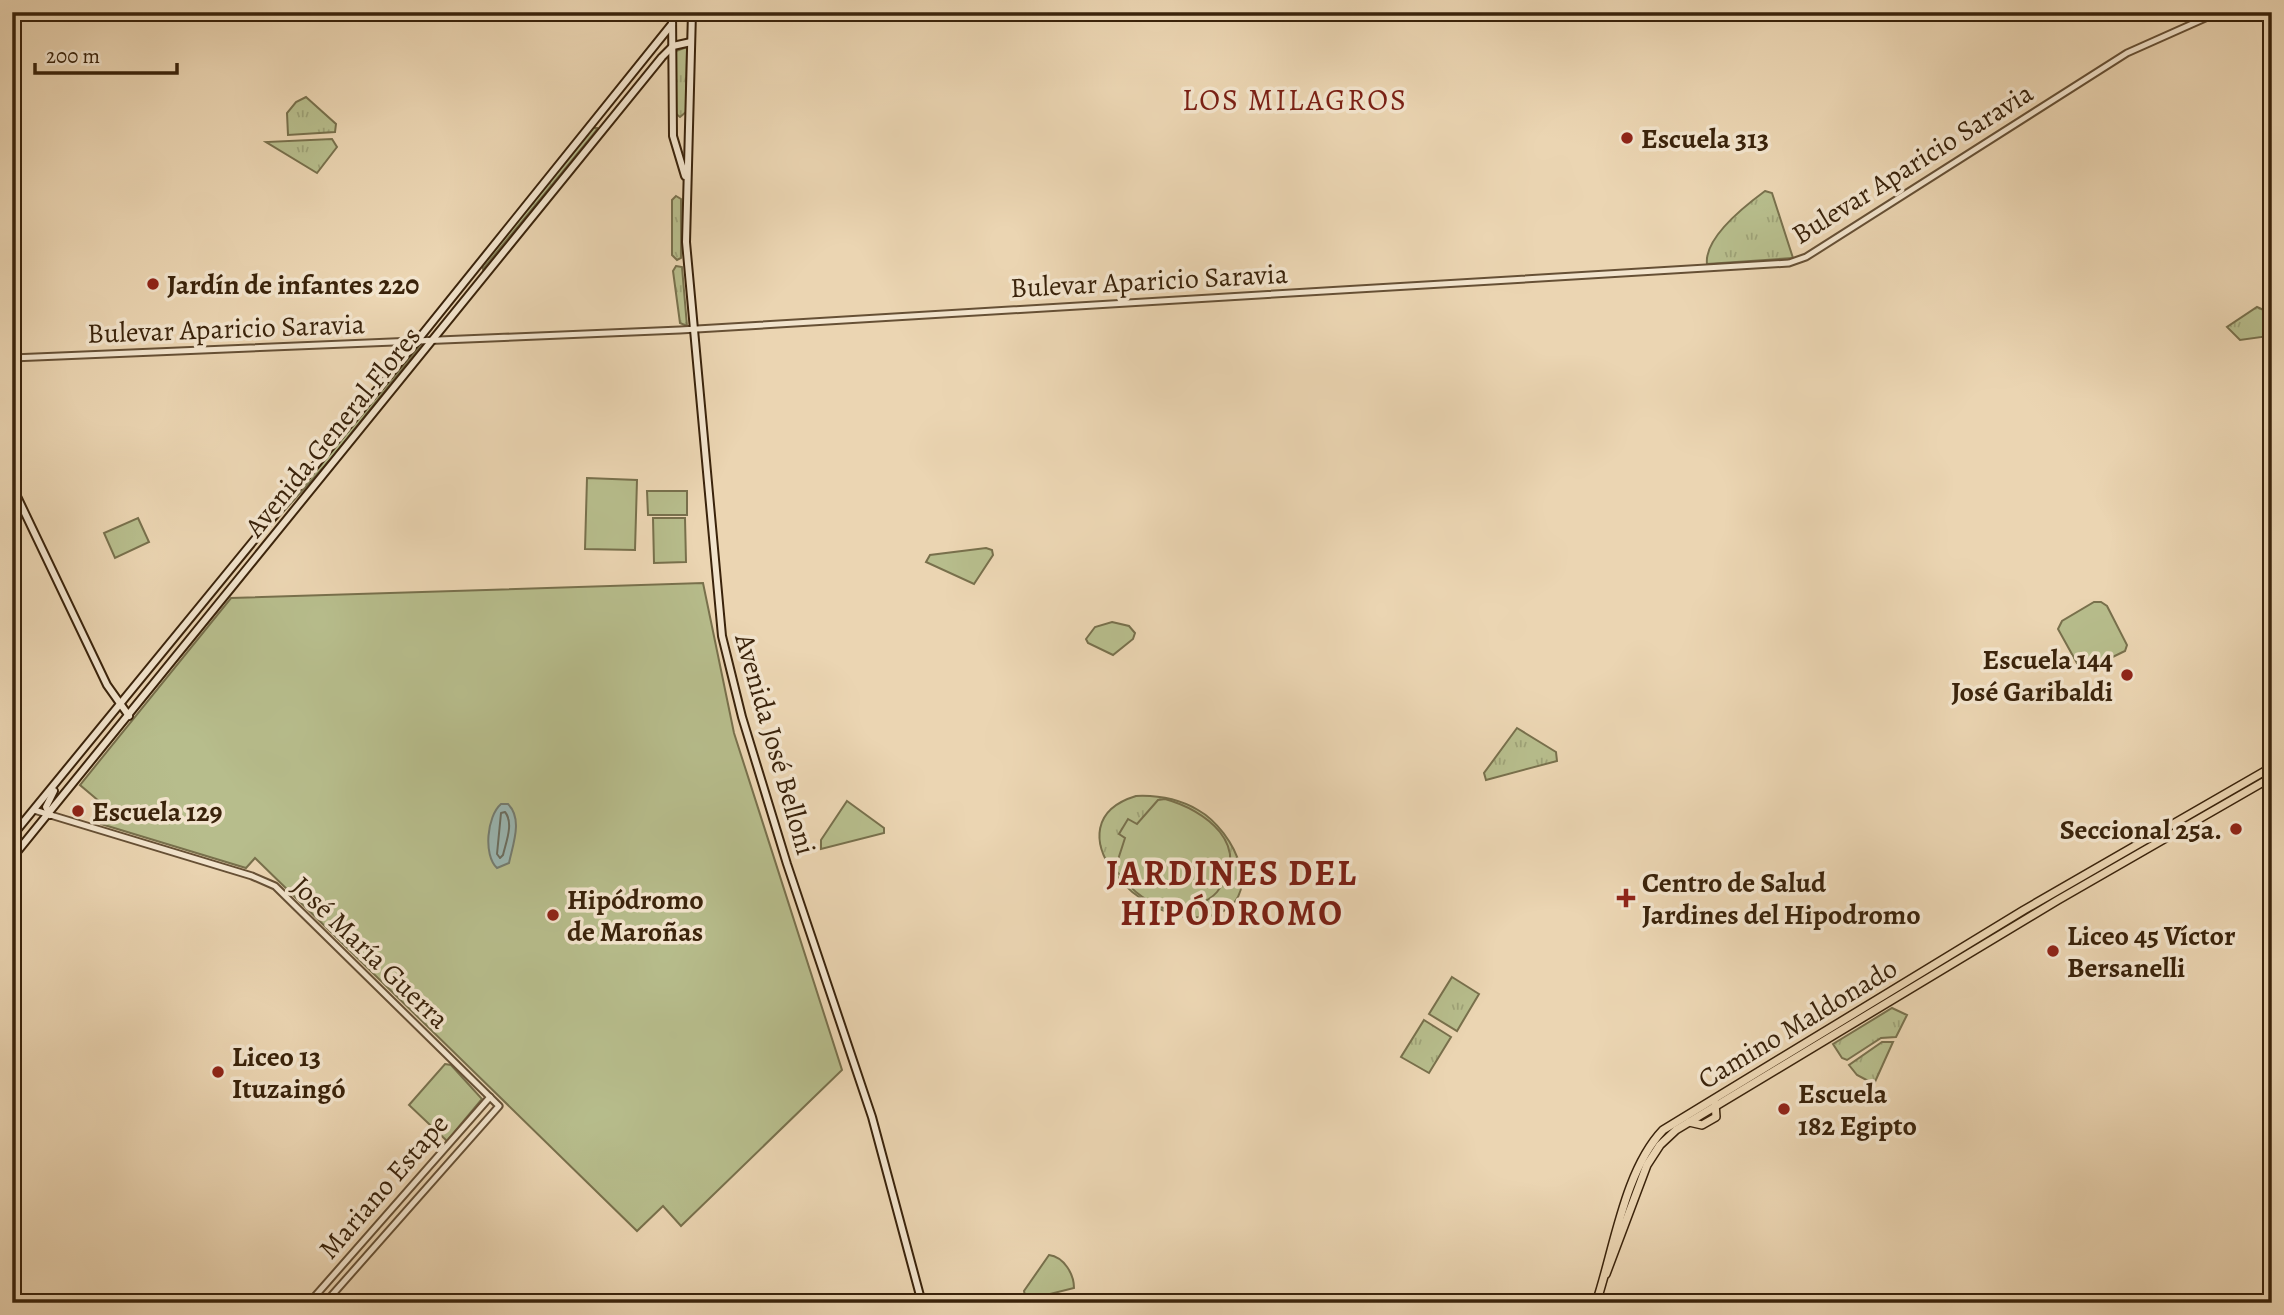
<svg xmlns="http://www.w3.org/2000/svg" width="2284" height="1315" font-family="Alegreya,serif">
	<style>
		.grass { fill: url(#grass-tufts); stroke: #78704c; stroke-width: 2 }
		.park { fill: #b7bd8c; stroke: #78704c; stroke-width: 2 }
		.water { fill: #9ab7b3; stroke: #747c70; stroke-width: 2 }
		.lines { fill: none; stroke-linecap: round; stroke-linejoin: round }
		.shore { stroke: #6a6d5f; stroke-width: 2 }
		.tertiary-casing { stroke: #665035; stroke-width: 9 }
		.secondary-casing { stroke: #3a230b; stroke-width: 10 }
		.primary-casing { stroke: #3a230b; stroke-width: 10 }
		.tertiary { stroke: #f2e4cd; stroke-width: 5 }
		.secondary { stroke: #f2e4cd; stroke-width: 6 }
		.primary { stroke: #ebd5b2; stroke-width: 7 }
		.poi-dot { fill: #8f2418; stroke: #f2e4cd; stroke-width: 2.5 }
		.labels { text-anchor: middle; stroke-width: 7; stroke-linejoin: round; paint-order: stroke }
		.poi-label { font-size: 28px; font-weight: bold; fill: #3a230b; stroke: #f2e4cd; text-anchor: start }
		.street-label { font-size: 28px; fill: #3a230b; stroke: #f2e4cd }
		.neighbourhood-label { font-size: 30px; letter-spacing: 2px; fill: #7a1f14; stroke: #f2e4cd }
		.district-label { font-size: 35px; font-weight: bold; letter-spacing: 2px; fill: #7a1f14; stroke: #f2e4cd }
	</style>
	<defs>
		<pattern id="grass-tufts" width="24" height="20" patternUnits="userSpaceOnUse" patternTransform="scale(1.75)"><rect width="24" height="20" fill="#b7bd8c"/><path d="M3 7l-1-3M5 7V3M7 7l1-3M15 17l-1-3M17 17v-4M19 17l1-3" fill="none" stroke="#9ea277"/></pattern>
	</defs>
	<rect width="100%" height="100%" fill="#ebd5b2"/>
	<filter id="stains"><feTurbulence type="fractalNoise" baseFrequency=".00286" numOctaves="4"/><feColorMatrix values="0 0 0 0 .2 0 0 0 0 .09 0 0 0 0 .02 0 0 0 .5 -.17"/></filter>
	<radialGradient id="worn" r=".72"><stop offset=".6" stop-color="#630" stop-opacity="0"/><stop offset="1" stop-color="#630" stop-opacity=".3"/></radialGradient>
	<g class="grass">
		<path d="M687 47 686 112 680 117 675 113 676 51Z"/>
		<path d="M306 97 336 124 335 132 288 135 287 113 296 102Z"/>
		<path d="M593 128H597L596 131 483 269 482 265Z"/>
		<path d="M332 139 337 147 317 173 266 142Z"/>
		<path d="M1765 191 1772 193 1793 258 1707 264C1704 238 1746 205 1765 191Z"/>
		<path d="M676 196 681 199V258L677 260 672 255V200Z"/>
		<path d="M676 266 682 267 687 326 680 323 673 271Z"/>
		<path d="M2257 307 2266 311 2269 336 2240 340 2227 327Z"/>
		<path d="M421 345 330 460 265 532 417 346Z"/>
		<path d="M1517 728 1556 752 1557 761 1486 780 1484 773Z"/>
		<path d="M1136 796C1158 795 1179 799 1198 810 1234 830 1270 903 1209 916 1140 931 1047 823 1136 796Z"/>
		<path d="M1452 977 1479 994 1457 1031 1429 1014Z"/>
		<path d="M1892 1008 1907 1015 1896 1037 1881 1038 1847 1060 1842 1058 1833 1044Z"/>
		<path d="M1424 1020 1451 1037 1429 1073 1401 1057Z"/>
		<path d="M1882 1042H1893L1874 1084 1857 1075 1849 1065Z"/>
	</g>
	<g class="park">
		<path d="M587 478 637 480 635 550 585 549Z"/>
		<path d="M647 491H687V515H648Z"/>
		<path d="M138 518 149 542 115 558 104 533Z"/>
		<path d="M653 518H685L686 562 654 563Z"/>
		<path d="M986 548 992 550 993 555 974 584 926 562 930 555Z"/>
		<path d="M703 583 734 733 842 1070 681 1226 663 1206 637 1231 255 858 246 868 101 824 106 807 80 785 231 598Z"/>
		<path d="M2094 602H2101L2107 606 2127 645 2125 651 2086 670 2078 665 2058 629 2062 621Z"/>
		<path d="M1112 622 1129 626 1135 633 1133 639 1113 655 1088 643 1086 639 1095 627Z"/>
		<path d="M1165 799C1205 810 1254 845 1217 892 1208 903 1191 907 1180 915 1146 902 1135 895 1115 869L1125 838 1119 834 1128 819 1137 824 1158 800Z"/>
		<path d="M847 801 884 828V833L821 849V840Z"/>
		<path d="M445 1064 451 1065 482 1099 447 1141 409 1105Z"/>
		<path d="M1049 1255C1064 1257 1074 1274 1074 1288L1026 1300 1024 1291Z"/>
	</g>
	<path class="water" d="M501 804H508C523 819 513 844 509 863L497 868C483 855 487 816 501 804Z"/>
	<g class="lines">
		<path class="shore" d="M505 812C514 823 506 842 503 855L500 858 497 854 501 813Z"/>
		<g class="tertiary-casing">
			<g id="tertiary">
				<path d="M12 358 680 330 1789 263 1806 257 2127 53 2219 12"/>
				<path d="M34 810 252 876 275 886 499 1106 325 1303"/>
				<path d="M309 1303 490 1097"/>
			</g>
		</g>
		<g class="secondary-casing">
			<g id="secondary">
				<path d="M672 12 673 136 685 176"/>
				<path d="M692 12 686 242 722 636 742 717 787 864 872 1117 922 1303"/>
				<path d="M12 486 107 685 129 716"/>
				<path d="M50 815 46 807 54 791"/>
				<path d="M12 836 417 341 672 24"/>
				<path d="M12 858 662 57 673 46 691 42"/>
			</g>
		</g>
		<g class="primary-casing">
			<g id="primary">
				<path d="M1689 1122 1702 1125 1716 1117 1715 1103"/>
				<path d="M1606 1274 1647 1165 1660 1145 1676 1130 2058 900 2272 777"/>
				<path d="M1596 1303C1614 1250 1624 1171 1663 1130L2024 910 2272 767"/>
			</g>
		</g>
		<use href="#tertiary" class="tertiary"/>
		<use href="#secondary" class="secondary"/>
		<use href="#primary" class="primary"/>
	</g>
	<g class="poi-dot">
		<circle cx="1627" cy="138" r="7"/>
		<circle cx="153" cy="284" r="7"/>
		<circle cx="2127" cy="675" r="7"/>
		<circle cx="78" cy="811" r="7"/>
		<circle cx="2236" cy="829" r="7"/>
		<path d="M1622.5 887.5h7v7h7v7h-7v7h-7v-7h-7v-7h7z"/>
		<circle cx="553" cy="915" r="7"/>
		<circle cx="2053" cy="951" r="7"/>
		<circle cx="218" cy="1072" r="7"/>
		<circle cx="1784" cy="1109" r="7"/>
	</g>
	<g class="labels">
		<g class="poi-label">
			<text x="1641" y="148">Escuela 313</text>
			<text x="167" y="294">Jardín de infantes 220</text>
			<text x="2113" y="669" text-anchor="end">Escuela 144<tspan x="2113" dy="32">José Garibaldi</tspan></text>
			<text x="92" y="821">Escuela 129</text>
			<text x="2222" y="839" text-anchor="end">Seccional 25a.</text>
			<text x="1642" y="892">Centro de Salud<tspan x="1642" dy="32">Jardines del Hipodromo</tspan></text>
			<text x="567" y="909">Hipódromo<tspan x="567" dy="32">de Maroñas</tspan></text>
			<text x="2067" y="945">Liceo 45 Víctor<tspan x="2067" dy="32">Bersanelli</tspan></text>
			<text x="232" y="1066">Liceo 13<tspan x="232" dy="32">Ituzaingó</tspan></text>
			<text x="1798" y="1103">Escuela<tspan x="1798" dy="32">182 Egipto</tspan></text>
		</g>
		<g class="street-label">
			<text transform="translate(1912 163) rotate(-32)" y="10">Bulevar Aparicio Saravia</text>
			<text transform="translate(1149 280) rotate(-3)" y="10">Bulevar Aparicio Saravia</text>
			<text transform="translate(226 328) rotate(-2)" y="10">Bulevar Aparicio Saravia</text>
			<text transform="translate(332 431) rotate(-51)" y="10">Avenida General Flores</text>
			<text transform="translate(776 744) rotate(74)" y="10">Avenida José Belloni</text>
			<text transform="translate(371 952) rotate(44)" y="10">José María Guerra</text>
			<text transform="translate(1797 1023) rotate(-31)" y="10">Camino Maldonado</text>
			<text transform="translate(383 1186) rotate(-49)" y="10">Mariano Estape</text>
		</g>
		<g class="neighbourhood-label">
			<text x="1295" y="110">LOS MILAGROS</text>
		</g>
		<g class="district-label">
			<text x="1232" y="885">JARDINES DEL<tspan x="1232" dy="40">HIPÓDROMO</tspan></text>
		</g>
	</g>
	<rect width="2284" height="1315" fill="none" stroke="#ebd5b2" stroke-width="42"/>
	<rect x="14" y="14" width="2256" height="1287" fill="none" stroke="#3a230b" stroke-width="3.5"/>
	<rect x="21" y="21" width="2242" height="1273" fill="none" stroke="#3a230b" stroke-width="2"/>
	<path d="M35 63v10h142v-10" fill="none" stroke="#3a230b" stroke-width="3.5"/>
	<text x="46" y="63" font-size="21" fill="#3a230b" stroke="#f2e4cd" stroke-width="5" paint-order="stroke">200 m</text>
	<rect width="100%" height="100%" filter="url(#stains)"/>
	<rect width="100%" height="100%" fill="url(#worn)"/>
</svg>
